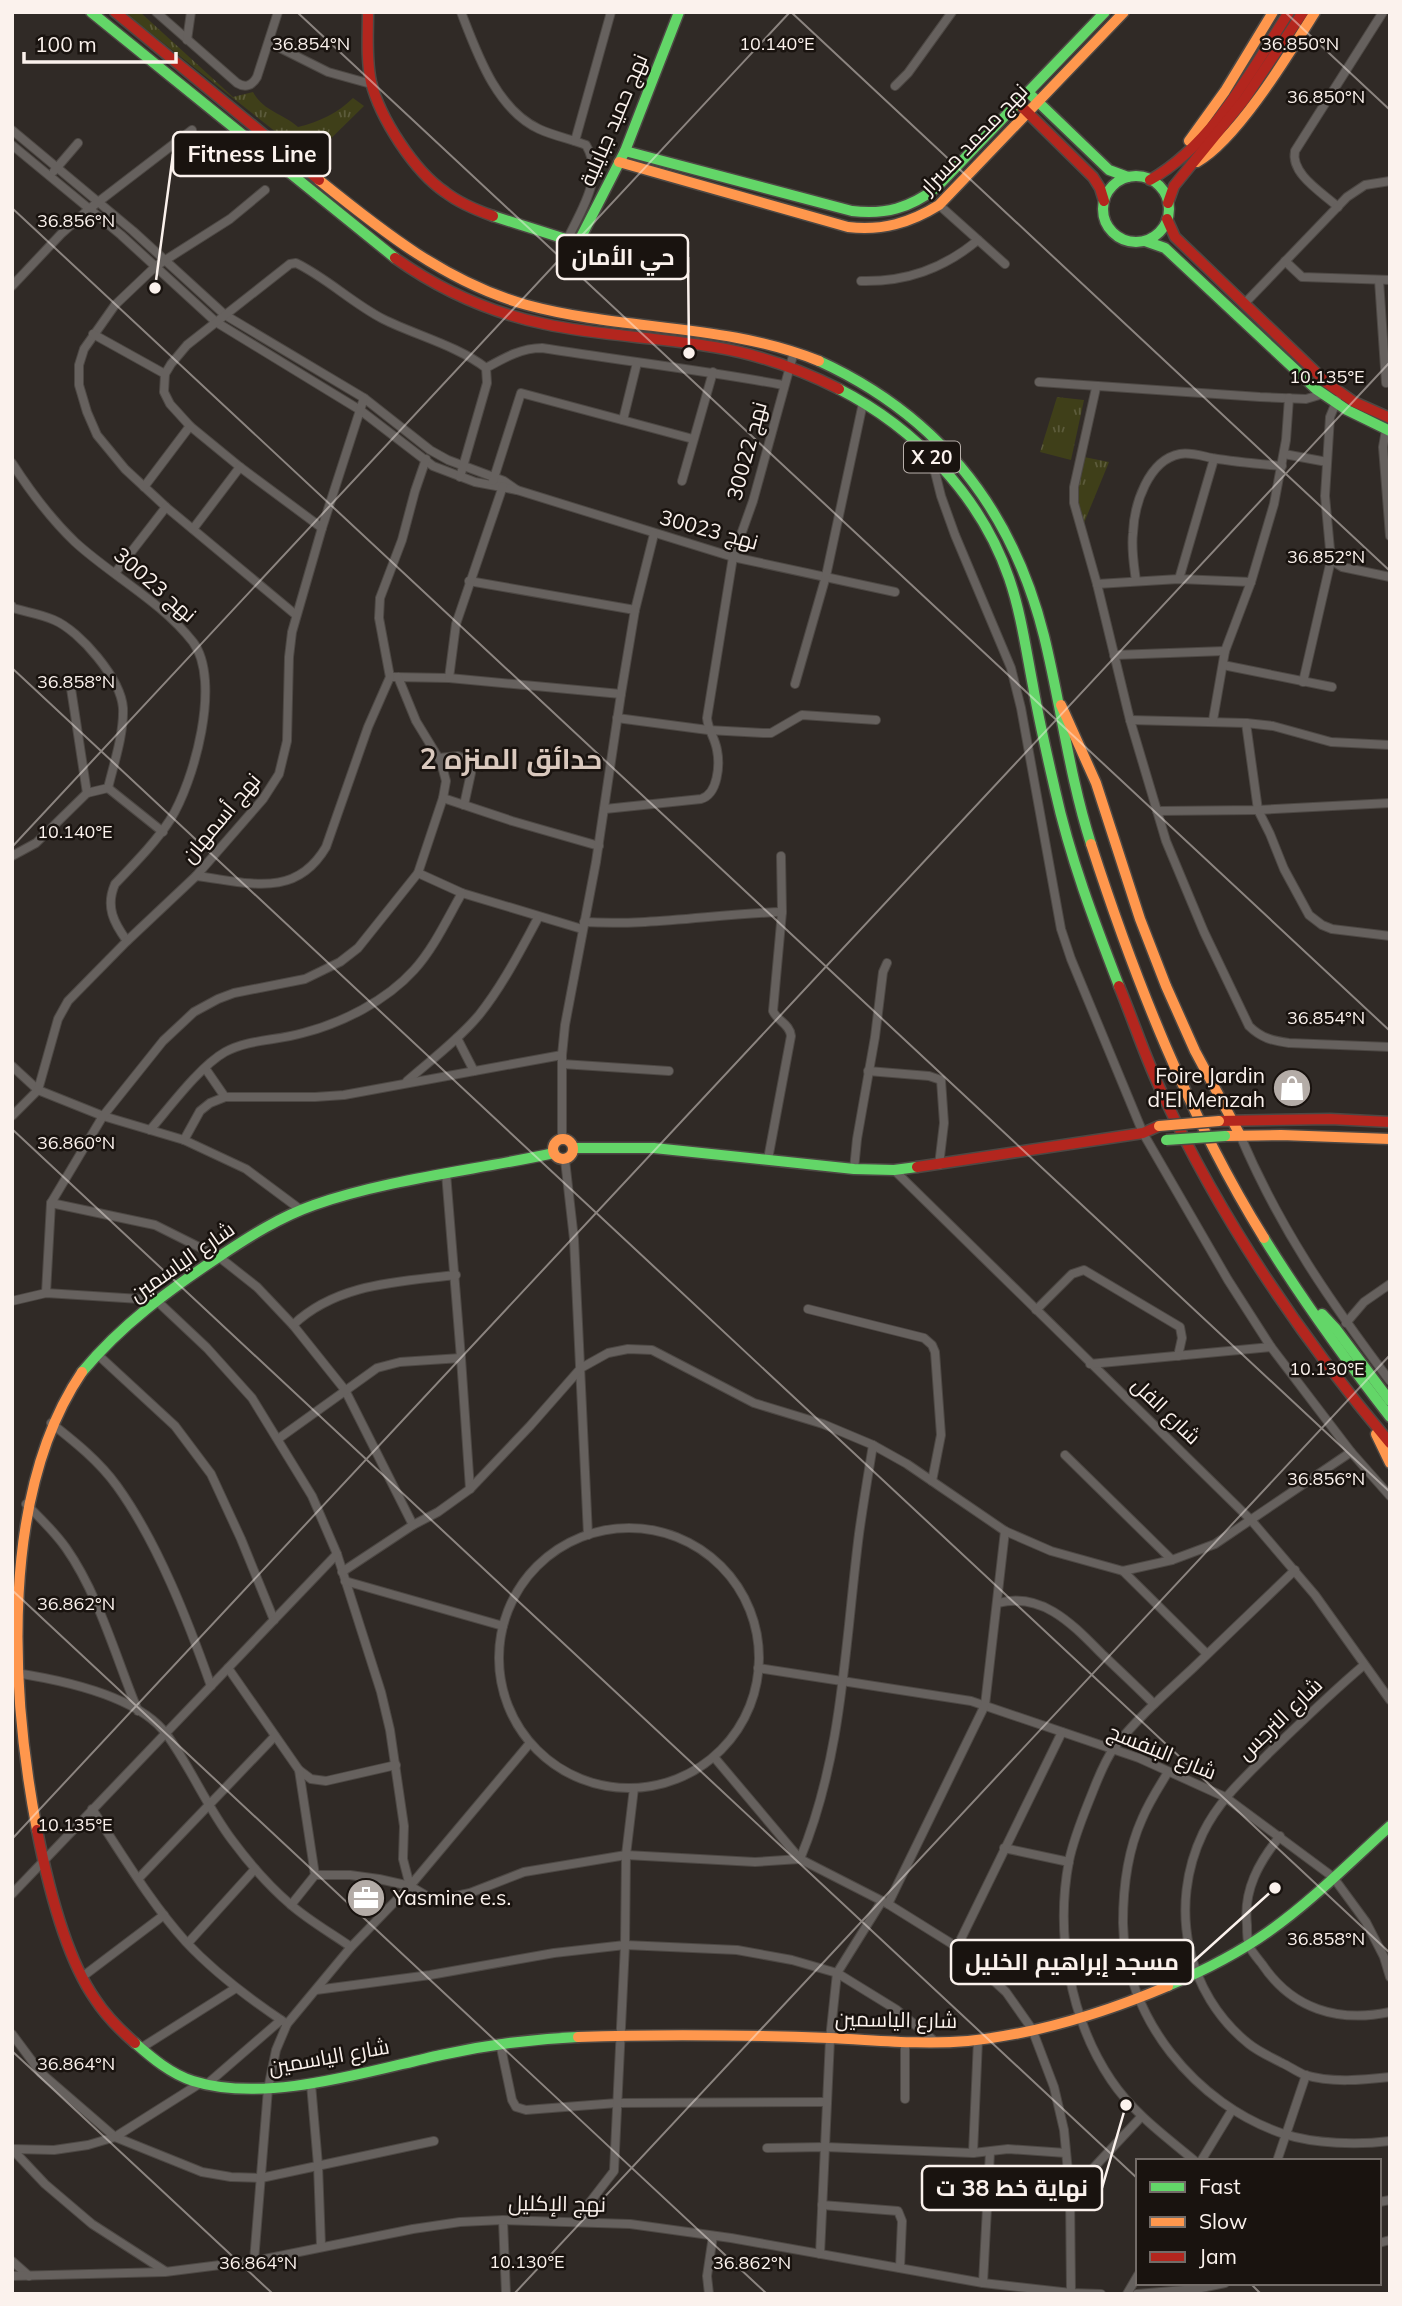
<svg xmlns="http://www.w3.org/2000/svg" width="1402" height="2306" font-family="Mulish,Cairo,sans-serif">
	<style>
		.grass { fill: url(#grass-tufts) }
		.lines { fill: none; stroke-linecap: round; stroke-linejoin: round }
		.street-casing { stroke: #4d4844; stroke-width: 10 }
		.fast-casing { stroke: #4d4844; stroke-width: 13 }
		.slow-casing { stroke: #4d4844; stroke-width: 13 }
		.jam-casing { stroke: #4d4844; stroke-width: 13 }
		.street { stroke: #66615e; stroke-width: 8 }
		.fast { stroke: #63d668; stroke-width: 10 }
		.slow { stroke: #ff974d; stroke-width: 10 }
		.jam { stroke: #b3261e; stroke-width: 10 }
		.fast-bridge-casing { stroke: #4d4844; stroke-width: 13; stroke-linecap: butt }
		.slow-bridge-casing { stroke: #4d4844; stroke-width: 13; stroke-linecap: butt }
		.fast-bridge { stroke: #63d668; stroke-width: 10 }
		.slow-bridge { stroke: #ff974d; stroke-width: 10 }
		.ticks { fill: none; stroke: #fbf2ed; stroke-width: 2; stroke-opacity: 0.45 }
		.labels { text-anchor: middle; stroke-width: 5; stroke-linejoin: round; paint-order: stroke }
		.shield { fill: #19130f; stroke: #b7afaa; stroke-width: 2 }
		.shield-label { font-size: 19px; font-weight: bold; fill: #fbf2ed }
		.street-label { font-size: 21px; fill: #fbf2ed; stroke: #19130f }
		.poi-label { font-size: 21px; fill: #fbf2ed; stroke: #19130f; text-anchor: end }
		.district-label { font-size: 28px; font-weight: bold; fill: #dac9be; stroke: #19130f }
		.ticks-label { font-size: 18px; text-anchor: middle; fill: #fbf2ed; stroke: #19130f; stroke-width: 5; stroke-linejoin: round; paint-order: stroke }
		.leader { fill: none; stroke: #fbf2ed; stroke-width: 2.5 }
		.callout-dot { fill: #fbf2ed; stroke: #19130f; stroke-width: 2.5 }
		.callout { fill: #19130f; stroke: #fbf2ed; stroke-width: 2.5 }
		.callout-label { font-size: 23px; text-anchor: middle; font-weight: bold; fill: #fbf2ed }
	</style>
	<defs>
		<pattern id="grass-tufts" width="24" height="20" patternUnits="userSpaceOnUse" patternTransform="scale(1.75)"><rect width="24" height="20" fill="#3f3f19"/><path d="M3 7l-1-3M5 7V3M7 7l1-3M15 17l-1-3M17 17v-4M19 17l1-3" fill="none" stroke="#5c5b3b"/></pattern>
	</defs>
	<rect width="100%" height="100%" fill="#302a26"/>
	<g class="grass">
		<path d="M124 12H140L233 97 253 92C263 111 282 113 298 127 319 122 338 113 353 98L364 106 310 159Z"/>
		<path d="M1057 397 1084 400 1071 460 1040 452Z"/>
		<path d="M1084 457 1109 462 1084 523 1074 501Z"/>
	</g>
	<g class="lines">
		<g class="street-casing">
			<g id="street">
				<path d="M156 12 237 83C245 88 252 86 257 77L278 12"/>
				<path d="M461 12C477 53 496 109 539 129 554 136 571 139 586 145 605 177 581 210 567 240"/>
				<path d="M187 40 191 12"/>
				<path d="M270 43 328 72 371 84"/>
				<path d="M895 86 908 73 952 12"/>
				<path d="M12 130 133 231 225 315 364 398 430 450 448 460 504 481 517 490"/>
				<path d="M575 141 611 12"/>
				<path d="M12 145 121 235 216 322 360 410 433 466 475 482 517 490 733 557 895 592"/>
				<path d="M54 171 78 143"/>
				<path d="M265 190 230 219 156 266 115 305 84 349 79 365V385L87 412 97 435 125 469 166 507 296 615"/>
				<path d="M939 205 1005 264"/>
				<path d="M1338 207C1323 193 1290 174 1295 151L1383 12"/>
				<path d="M1285 261 1302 277 1390 280"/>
				<path d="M1379 280 1386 383"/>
				<path d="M861 281C906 282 943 269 978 240"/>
				<path d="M12 286 61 234 89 209 192 130"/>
				<path d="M1245 303 1347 197 1365 185 1390 181"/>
				<path d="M93 334 165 374"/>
				<path d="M486 368C504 358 521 348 542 348 623 361 703 370 783 385"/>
				<path d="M1039 382 1260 397 1306 399 1323 394"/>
				<path d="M1096 388 1074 487V503L1097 584 1130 720 1166 841 1204 932 1249 1026C1261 1038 1273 1041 1289 1043L1390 1047"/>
				<path d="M623 420 637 363"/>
				<path d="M1386 430 1383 447 1390 536"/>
				<path d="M1284 454 1327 462"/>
				<path d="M932 460 941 496 955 535 1011 668 1021 708 1061 929 1071 959 1143 1133 1228 1280 1271 1347 1351 1452 1390 1496"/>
				<path d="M12 463C30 491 51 519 75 542 112 576 161 601 193 642 222 681 194 782 170 820 155 843 134 864 115 884 105 907 114 923 127 941"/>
				<path d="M493 481 521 393 693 439"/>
				<path d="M682 481 713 372"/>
				<path d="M144 487 190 426"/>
				<path d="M322 528 240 467 190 426 170 404 164 392 165 374 171 364 187 345 290 264 296 263C327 278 352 303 383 319 415 335 458 346 486 368L487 383 460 477"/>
				<path d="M193 529 240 467"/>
				<path d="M1331 560 1342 567 1390 577"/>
				<path d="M115 573 166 507"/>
				<path d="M1179 579 1214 459"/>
				<path d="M469 581 635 610 654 534"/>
				<path d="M1136 581C1134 565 1131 549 1133 533 1134 505 1148 460 1180 454 1190 452 1202 456 1212 458 1235 462 1258 464 1282 466"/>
				<path d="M1097 584 1179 579 1251 582"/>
				<path d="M12 606 13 608C26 612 41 614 54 620 80 631 121 679 123 708 124 734 114 763 108 788L87 793 36 843 12 856"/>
				<path d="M1114 655 1225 651"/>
				<path d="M1223 665 1332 687"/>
				<path d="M393 677 449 678 621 694"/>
				<path d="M449 678 456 624 503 486"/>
				<path d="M70 682 87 793"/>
				<path d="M1303 682 1331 560 1325 496 1330 417 1337 400"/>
				<path d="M795 684 826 576 863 403"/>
				<path d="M617 718 708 730 763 733H771L802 715 876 720"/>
				<path d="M1130 720 1246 723 1273 726 1331 742 1390 745"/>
				<path d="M1213 720 1225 651 1251 582 1274 504 1286 440 1289 398"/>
				<path d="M1246 723 1258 810 1270 834 1284 869 1309 915 1322 925 1332 929 1390 936"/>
				<path d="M439 758 458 756 469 762 471 773 464 805"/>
				<path d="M108 788 163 832"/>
				<path d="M443 798 512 821 599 846"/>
				<path d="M605 809 701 799C718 794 720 765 717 750 715 738 708 730 707 718L733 557 753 501 794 352"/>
				<path d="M1157 811 1258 810 1390 803"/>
				<path d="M196 876C247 882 295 900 326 847L368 727 390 677 379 618 380 598 402 540 415 491 426 459"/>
				<path d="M462 893 582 929"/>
				<path d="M584 922C651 926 715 914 782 912"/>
				<path d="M457 1038 474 1071"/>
				<path d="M562 1064 669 1071"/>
				<path d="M12 1066 38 1090 103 1116 184 1140 246 1169 301 1210"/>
				<path d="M205 1068 225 1097"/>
				<path d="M868 1071 929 1076 941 1080 944 1123 939 1165"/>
				<path d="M407 1081C431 1060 458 1040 479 1015 503 985 520 951 538 918"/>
				<path d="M12 1116 38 1090 58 1019 68 1001 127 941 196 876 263 799 279 774 287 741 289 657 292 632 322 528 364 398"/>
				<path d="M150 1130C169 1108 200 1066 225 1052 249 1039 276 1041 303 1033 342 1023 386 1001 414 970 434 948 447 919 462 893L418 873 443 798 446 781 441 762 416 721 398 677"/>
				<path d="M1240 1135C1280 1229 1329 1300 1390 1381"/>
				<path d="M562 1139V1055L565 1025 596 862 621 694 635 610"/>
				<path d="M184 1140 200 1111 210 1103 225 1097H315L344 1095 562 1055"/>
				<path d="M768 1159 791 1036C790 1024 777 1021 773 1011L782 912 781 856"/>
				<path d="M565 1160 574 1239 588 1535"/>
				<path d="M854 1169 857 1139 875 1037 883 972 887 963"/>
				<path d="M894 1170 1251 1520 1315 1595 1390 1700"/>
				<path d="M446 1173 461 1358"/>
				<path d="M51 1203 155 1225 219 1257 257 1287 293 1325 345 1390 413 1525"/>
				<path d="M46 1293 51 1203 103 1116 163 1041 194 1012 218 999 234 993 305 979 340 962 358 948 418 873"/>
				<path d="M12 1301 46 1293 156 1300 207 1348 252 1398 312 1496 337 1554 381 1692 390 1730 404 1826 403 1859 410 1886"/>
				<path d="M808 1309 924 1338 932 1345 935 1352 941 1435 932 1481"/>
				<path d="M1036 1310 1072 1274 1084 1270 1180 1327 1182 1338 1178 1356"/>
				<path d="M1346 1323 1364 1302 1390 1284"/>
				<path d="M293 1325C337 1283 399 1282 456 1275"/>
				<path d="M97 1354 175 1426 211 1474 241 1539 274 1620"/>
				<path d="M1090 1364 1271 1347"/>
				<path d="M51 1423C75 1442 99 1461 117 1486 158 1543 188 1621 211 1686"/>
				<path d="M278 1439 377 1368 400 1362 461 1358 470 1489"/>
				<path d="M1065 1455 1172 1560"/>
				<path d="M26 1504C40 1518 54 1531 66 1548 99 1595 116 1658 138 1711"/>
				<circle cx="629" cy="1658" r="130"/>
				<path d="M1123 1571 1207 1654"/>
				<path d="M342 1572 413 1525 438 1512 470 1489 530 1426 581 1368 608 1353 628 1349 652 1350 754 1403 823 1424 873 1445"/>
				<path d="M345 1581 503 1626"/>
				<path d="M998 1603C1043 1591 1074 1626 1103 1655 1120 1671 1137 1687 1154 1704"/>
				<path d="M1364 1665C1331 1693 1301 1722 1270 1752 1245 1777 1219 1800 1203 1833 1168 1906 1186 1994 1249 2044 1259 2052 1271 2057 1282 2063 1289 2066 1297 2072 1305 2075 1331 2083 1363 2080 1390 2077"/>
				<path d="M228 1668 299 1770 311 1779 326 1781 396 1765"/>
				<path d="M758 1668 971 1701 1139 1758 1225 1797 1333 1877 1366 1922 1384 1957 1390 1977"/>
				<path d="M12 1675 16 1673C61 1680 139 1696 167 1735 191 1768 207 1807 232 1840 249 1863 268 1885 290 1904 308 1920 331 1933 351 1947"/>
				<path d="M714 1757 800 1859 888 1904 957 1947 1006 1992 1032 2029 1054 2087 1064 2130 1070 2193 1071 2293"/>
				<path d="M1168 1772C1159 1787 1149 1802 1142 1819 1128 1850 1123 1889 1123 1923 1124 2017 1196 2105 1284 2134 1315 2144 1358 2145 1390 2141"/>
				<path d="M92 1809C122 1854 150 1902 186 1942 216 1974 251 2000 287 2024"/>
				<path d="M1280 1836C1259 1862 1243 1890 1247 1925 1247 1931 1247 1940 1249 1946 1252 1952 1258 1959 1262 1964 1292 2009 1338 2023 1390 2012"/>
				<path d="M1004 1848 1069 1862"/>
				<path d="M800 1859C843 1756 845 1643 859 1534 863 1505 868 1475 873 1445L907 1464 1005 1531 1051 1551 1123 1571 1172 1560 1215 1544 1351 1452"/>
				<path d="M315 1875H350L379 1879 410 1886 427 1896 447 1898 470 1893 524 1872 626 1855 755 1862 800 1859"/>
				<path d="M139 1878 275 1736"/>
				<path d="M12 1894 337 1554"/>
				<path d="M888 1904 985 1705 1005 1531"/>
				<path d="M291 1905 315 1875 299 1770"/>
				<path d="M188 1943 255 1869"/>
				<path d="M957 1947 1062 1732"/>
				<path d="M82 1977 164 1915"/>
				<path d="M316 1990 430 1975 554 1953 625 1945 737 1950 792 1960 837 1973 897 2010 937 2043"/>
				<path d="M12 2034 41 2073 115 2137 202 2172 231 2177 261 2178 434 2141"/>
				<path d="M905 2042V2099"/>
				<path d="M500 2043 512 2100 516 2107 526 2110 617 2103 827 2102"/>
				<path d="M141 2048 236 1988"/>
				<path d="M311 2084 318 2165 321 2246"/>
				<path d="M206 2085 281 2020"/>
				<path d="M767 2148 825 2147 973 2153 1008 2149 1066 2153"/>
				<path d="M12 2149 54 2150 88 2145 115 2137 199 2084"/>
				<path d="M12 2149 45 2184 92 2224 165 2271"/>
				<path d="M973 2153 978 2040"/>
				<path d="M1195 2161C1165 2136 1133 2113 1111 2080 1070 2019 1055 1934 1069 1861 1073 1841 1081 1821 1089 1801 1096 1784 1103 1763 1114 1748 1136 1719 1165 1694 1192 1669 1226 1636 1261 1603 1295 1570"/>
				<path d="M1201 2161 1232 2110"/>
				<path d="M1277 2161 1306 2075"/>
				<path d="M1070 2193 1141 2117"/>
				<path d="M1379 2202 1390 2200"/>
				<path d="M822 2205 898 2211 902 2221 900 2268"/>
				<path d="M503 2220 506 2294"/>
				<path d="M586 2222 587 2206 614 2171 625 1945 626 1855 634 1788"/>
				<path d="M1379 2243 1390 2240"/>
				<path d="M820 2254 830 2039 837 1973 882 1901"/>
				<path d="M12 2261 29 2276"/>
				<path d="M254 2261 268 2089 276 2050 287 2024 351 1947 410 1886 530 1743"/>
				<path d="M12 2276 165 2272 220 2265 254 2261 413 2229 460 2222 503 2220 630 2224 731 2238 983 2283 1071 2293 1101 2294"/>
				<path d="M983 2283 990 2152"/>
				<path d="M709 2294 707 2276 713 2236"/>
				<path d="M1127 2294 1138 2275"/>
				<path d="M1137 2294 1196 2289 1225 2283"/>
			</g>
		</g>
		<g class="fast-casing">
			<g id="fast">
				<path d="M91 12 395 258"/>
				<path d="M1032 96 1109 170 1128 177"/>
				<path d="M625 151 852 211C885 215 910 208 936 188L1105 12"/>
				<circle cx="1136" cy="209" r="33"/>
				<path d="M493 216 575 242 580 239 625 151 679 12"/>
				<path d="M1145 241 1165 248 1316 389 1347 410 1390 431"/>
				<path d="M819 361C939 416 1012 508 1044 636 1061 705 1069 775 1091 844"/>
				<path d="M839 389C915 428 981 496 1009 578 1021 613 1026 650 1033 686 1039 721 1047 755 1055 790 1070 858 1094 921 1119 986"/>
				<path d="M574 1148H654L854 1169 894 1170 917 1167"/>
				<path d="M1264 1238C1303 1301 1345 1359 1390 1417"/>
				<path d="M1322 1314 1336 1329 1390 1401"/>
				<path d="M82 1372C122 1324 169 1290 220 1256 250 1236 280 1217 314 1205 388 1179 477 1170 554 1153"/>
				<path d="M1168 1986C1203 1971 1237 1954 1268 1932 1312 1901 1350 1862 1390 1826"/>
				<path d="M135 2043C152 2058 171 2074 193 2081 266 2104 368 2071 441 2055 486 2045 532 2039 578 2037"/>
			</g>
		</g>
		<g class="slow-casing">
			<g id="slow">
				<path d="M1189 141 1225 91 1273 12"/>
				<path d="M619 162 848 227C882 231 910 223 939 205L1124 12"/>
				<path d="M1197 162C1237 140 1290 52 1315 12"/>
				<path d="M319 180C382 231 447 283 527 305 623 331 725 323 819 361"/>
				<path d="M1061 705 1096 783 1140 919 1166 986 1195 1051 1240 1135"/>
				<path d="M1091 844C1135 980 1189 1117 1264 1238"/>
				<path d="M1225 1136 1281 1135 1390 1139"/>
				<circle cx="563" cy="1149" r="10"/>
				<path d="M1376 1434 1390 1463"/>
				<path d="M37 1830C10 1689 0 1493 82 1372"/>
				<path d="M578 2037C661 2034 746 2035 829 2038 876 2040 921 2045 968 2041 1037 2034 1104 2013 1168 1986"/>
			</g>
		</g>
		<g class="jam-casing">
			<g id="jam">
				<path d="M115 12 319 180"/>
				<path d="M368 12C368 35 366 59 371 82 380 118 414 171 445 192 459 203 476 210 493 216"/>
				<path d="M1022 107 1093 177 1100 188 1104 201"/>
				<path d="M1150 180C1213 144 1251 71 1289 12"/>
				<path d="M1168 203 1174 186 1244 100 1303 12"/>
				<path d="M1167 219 1175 237 1327 383 1354 402 1390 418"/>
				<path d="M395 258C440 290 491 313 545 324 600 336 658 337 714 347 758 354 799 369 839 389"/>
				<path d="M1119 986C1134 1022 1146 1060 1163 1095 1222 1221 1300 1336 1390 1443"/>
				<path d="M1219 1121 1330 1119 1390 1122"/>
				<path d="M917 1167 1143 1133 1159 1126"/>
				<path d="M37 1830C47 1881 65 1956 95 1999 106 2016 120 2030 135 2043"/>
			</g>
		</g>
		<use href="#street" class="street"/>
		<use href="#fast" class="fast"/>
		<use href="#slow" class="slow"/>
		<use href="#jam" class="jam"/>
		<g class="fast-bridge-casing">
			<path id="fast-bridge" d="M1166 1140 1225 1136"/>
		</g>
		<g class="slow-bridge-casing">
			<path id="slow-bridge" d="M1159 1126 1219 1121"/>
		</g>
		<use href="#fast-bridge" class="fast-bridge"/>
		<use href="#slow-bridge" class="slow-bridge"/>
	</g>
	<path class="ticks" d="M297 12 1390 1031M791 12 1390 571M1285 12 1390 110M12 208 1390 1492M12 668 1390 1953M12 847 790 12M12 1129 1138 2179M12 1590 767 2294M12 1839 1390 362M12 2051 273 2294M1250 2283 1261 2294M514 2294 1390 1355"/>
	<defs>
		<g id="shop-disc" transform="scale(2.0125)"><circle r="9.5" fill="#b4aca7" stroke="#19130f"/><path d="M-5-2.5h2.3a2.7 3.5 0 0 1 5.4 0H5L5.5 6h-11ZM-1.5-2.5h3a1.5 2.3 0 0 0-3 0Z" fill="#fff"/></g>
		<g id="office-disc" transform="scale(2.0125)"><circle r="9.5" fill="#b4aca7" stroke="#19130f"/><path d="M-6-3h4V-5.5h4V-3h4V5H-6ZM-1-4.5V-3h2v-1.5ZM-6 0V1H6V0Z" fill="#fff"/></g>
	</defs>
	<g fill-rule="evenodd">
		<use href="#shop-disc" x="1292" y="1088"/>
		<use href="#office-disc" x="366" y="1898"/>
	</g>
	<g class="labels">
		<rect class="shield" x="904" y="441.5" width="56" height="31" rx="5"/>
		<g class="shield-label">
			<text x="932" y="464">X 20</text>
		</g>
		<g class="street-label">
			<text transform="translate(614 120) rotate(-67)" y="7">نهج حميد جبايلية</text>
			<text transform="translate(974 139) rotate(-46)" y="7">نهج محمد مسرار</text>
			<text transform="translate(747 451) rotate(-75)" y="7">نهج 30022</text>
			<text transform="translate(709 530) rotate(15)" y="7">نهج 30023</text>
			<text transform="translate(155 585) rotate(41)" y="7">نهج 30023</text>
			<text transform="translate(221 818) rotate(-50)" y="7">نهج أسمهان</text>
			<text transform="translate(182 1262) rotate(-35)" y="7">شارع الياسمين</text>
			<text transform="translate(1166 1411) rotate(44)" y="7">شارع الفل</text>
			<text transform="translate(1280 1719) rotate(-44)" y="7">شارع النرجس</text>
			<text transform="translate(1162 1752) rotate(22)" y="7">شارع البنفسج</text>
			<text transform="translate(896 2020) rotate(1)" y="7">شارع الياسمين</text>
			<text transform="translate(329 2057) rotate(-10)" y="7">شارع الياسمين</text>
			<text transform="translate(557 2204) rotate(1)" y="7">نهج الإكليل</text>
		</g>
		<g class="poi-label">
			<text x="1265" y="1083">Foire Jardin<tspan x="1265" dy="24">d'El Menzah</tspan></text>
			<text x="393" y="1905" text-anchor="start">Yasmine e.s.</text>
		</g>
		<g class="district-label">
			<text x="511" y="769">حدائق المنزه 2</text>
		</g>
	</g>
	<g class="ticks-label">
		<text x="311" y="50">36.854°N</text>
		<text x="1300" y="50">36.850°N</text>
		<text x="777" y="50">10.140°E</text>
		<text x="1326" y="103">36.850°N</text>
		<text x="76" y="227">36.856°N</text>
		<text x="1327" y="383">10.135°E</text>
		<text x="1326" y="563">36.852°N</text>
		<text x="76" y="688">36.858°N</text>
		<text x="75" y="838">10.140°E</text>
		<text x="1326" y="1024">36.854°N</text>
		<text x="76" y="1149">36.860°N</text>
		<text x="1327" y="1375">10.130°E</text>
		<text x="1326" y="1485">36.856°N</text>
		<text x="76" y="1610">36.862°N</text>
		<text x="75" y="1831">10.135°E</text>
		<text x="1326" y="1945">36.858°N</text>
		<text x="76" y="2070">36.864°N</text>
		<text x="527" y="2268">10.130°E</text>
		<text x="258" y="2269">36.864°N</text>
		<text x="752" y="2269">36.862°N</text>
	</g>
	<path class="leader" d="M155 288L173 154M689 353L688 257M1275 1888L1193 1962M1126 2105L1102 2188"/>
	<g class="callout-dot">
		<circle cx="155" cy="288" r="7"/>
		<circle cx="689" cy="353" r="7"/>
		<circle cx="1275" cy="1888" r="7"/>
		<circle cx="1126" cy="2105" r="7"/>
	</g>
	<g class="callout">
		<rect x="173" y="132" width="157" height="44" rx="7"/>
		<rect x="557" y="235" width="131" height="44" rx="7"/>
		<rect x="951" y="1940" width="242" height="44" rx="7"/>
		<rect x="922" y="2166" width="180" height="44" rx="7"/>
	</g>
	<g class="callout-label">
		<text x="252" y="162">Fitness Line</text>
		<text x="623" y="265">حي الأمان</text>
		<text x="1072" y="1970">مسجد إبراهيم الخليل</text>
		<text x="1012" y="2196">نهاية خط 38 ت</text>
	</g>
	<rect width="1402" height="2306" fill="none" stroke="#fbf2ed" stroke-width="28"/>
	<rect x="1136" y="2159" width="245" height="126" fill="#19130f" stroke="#736c68" stroke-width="2"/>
	<rect x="1150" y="2182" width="35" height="10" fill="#63d668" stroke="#736c68" stroke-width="2"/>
	<text x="1199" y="2194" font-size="21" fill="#fbf2ed">Fast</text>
	<rect x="1150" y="2217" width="35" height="10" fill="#ff974d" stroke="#736c68" stroke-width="2"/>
	<text x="1199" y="2229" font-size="21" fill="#fbf2ed">Slow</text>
	<rect x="1150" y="2252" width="35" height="10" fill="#b3261e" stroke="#736c68" stroke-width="2"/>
	<text x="1199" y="2264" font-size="21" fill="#fbf2ed">Jam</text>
	<path d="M24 52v10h152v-10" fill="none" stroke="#fbf2ed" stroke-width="3.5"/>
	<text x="35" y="52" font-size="21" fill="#fbf2ed" stroke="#19130f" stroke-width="5" paint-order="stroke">100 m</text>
</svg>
